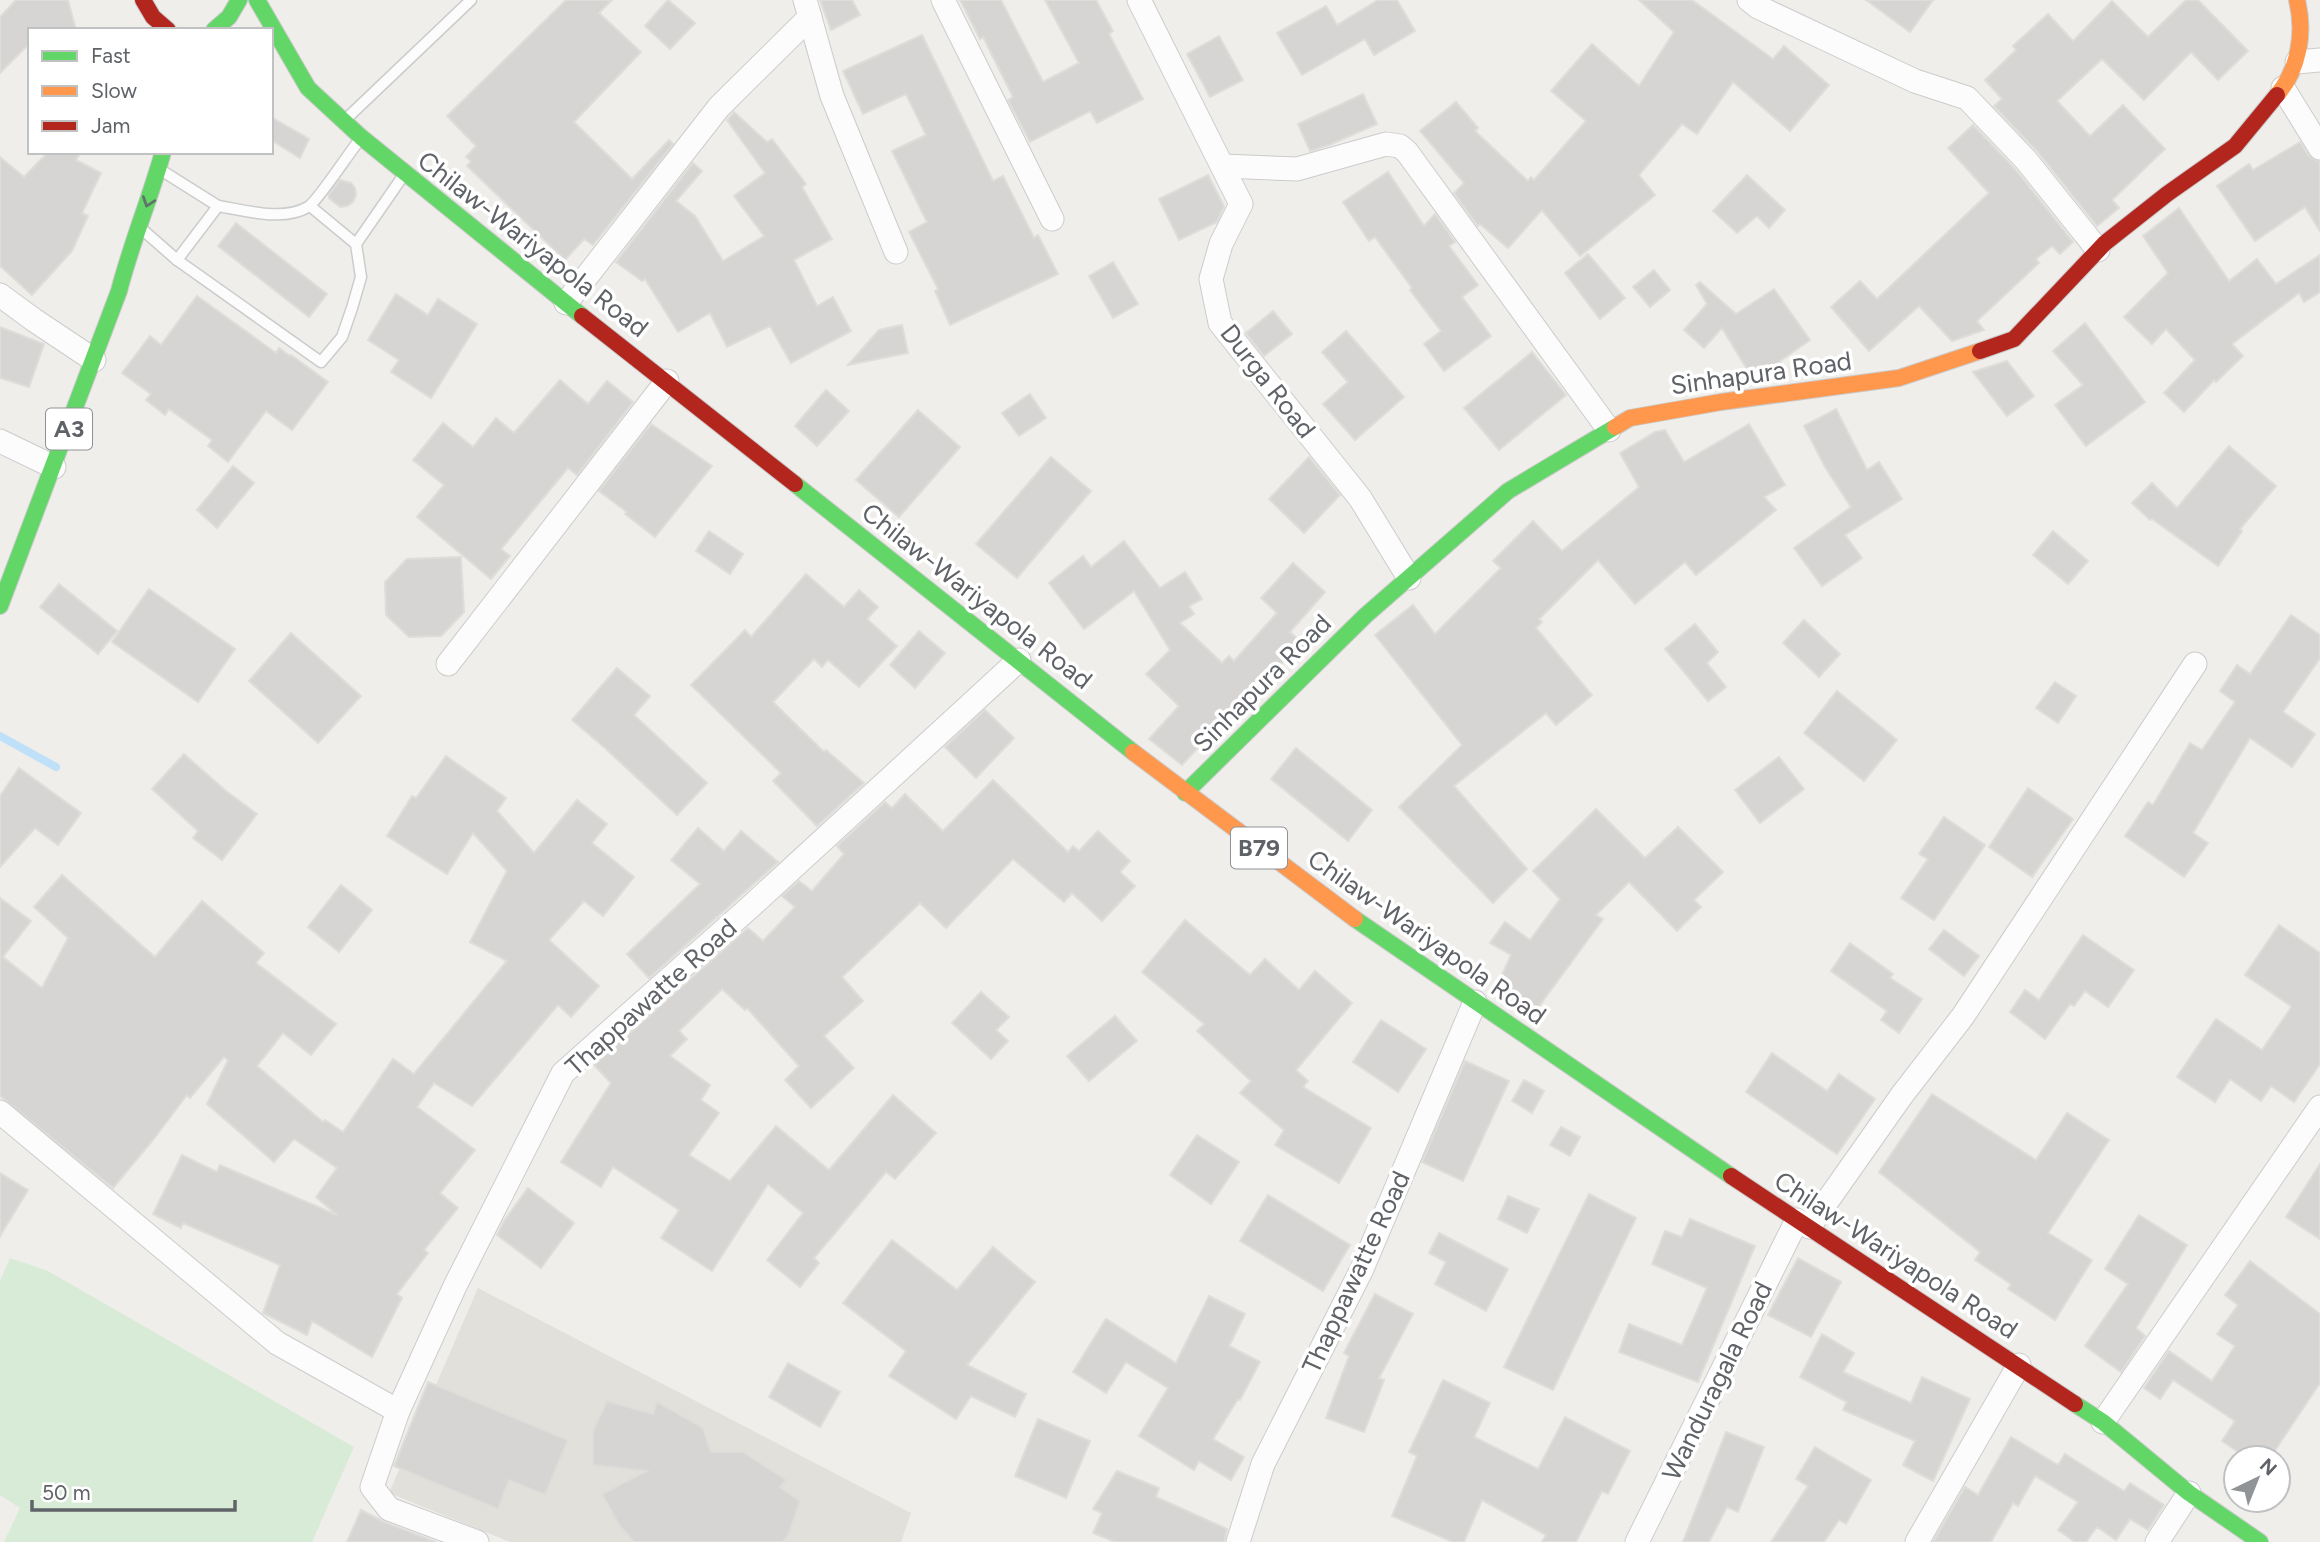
<svg xmlns="http://www.w3.org/2000/svg" width="2320" height="1542" font-family="Figtree,sans-serif">
	<style>
		.education { fill: #e2e0da }
		.green { fill: #d8ebd6 }
		.lines { fill: none; stroke-linecap: round; stroke-linejoin: round }
		.stream { stroke: #bfe0f9; stroke-width: 8 }
		.building { fill: #d6d5d3; stroke: #deddd9; stroke-width: 2 }
		.lane-casing { stroke: #cbcccc; stroke-width: 13 }
		.street-casing { stroke: #cbcccc; stroke-width: 25 }
		.fast-casing { stroke: #cacacb; stroke-width: 18 }
		.slow-casing { stroke: #cacacb; stroke-width: 18 }
		.jam-casing { stroke: #cacacb; stroke-width: 18 }
		.lane { stroke: #fdfcfc; stroke-width: 10 }
		.street { stroke: #fdfcfc; stroke-width: 23 }
		.fast { stroke: #63d668; stroke-width: 16 }
		.slow { stroke: #ff974d; stroke-width: 16 }
		.jam { stroke: #b3261e; stroke-width: 16 }
		.oneway { stroke: #607468 }
		.labels { text-anchor: middle; stroke-width: 7; stroke-linejoin: round; paint-order: stroke }
		.shield { fill: #fff; stroke: #8f9295; stroke-width: 2 }
		.shield-label { font-size: 24px; font-weight: bold; fill: #5f6368 }
		.street-label { font-size: 26px; fill: #5f6368; stroke: #fff }
	</style>
	<rect width="100%" height="100%" fill="#efeeea"/>
	<path class="education" d="M478 1288 911 1513 901 1542H510L389 1493Z"/>
	<path class="green" d="M10 1258 48 1271 354 1447 312 1542H4L20 1508 0 1495V1281Z"/>
	<g class="lines">
		<path class="stream" d="M0 736 56 767"/>
	</g>
	<g class="building">
		<path d="M16 0H68L76 30H30V43L0 73V17Z"/>
		<path d="M566 0H612L599 13 641 52 574 122 632 179 669 140 673 144 593 245 584 239 565 260 467 166 471 161 466 157 476 146 447 116Z"/>
		<path d="M668 0 695 23 670 49 645 26Z"/>
		<path d="M820 0H852L860 15 831 30Z"/>
		<path d="M960 0H1001L1043 82 1079 63 1045 0H1096L1113 31 1109 34 1143 99 1097 123 1090 111 1030 142 1008 100 1013 97 983 37 980 39Z"/>
		<path d="M1378 0H1397L1415 31 1374 55 1365 39 1302 75 1277 33 1326 6 1337 25Z"/>
		<path d="M1639 0H1692L1773 59 1784 46 1829 85 1790 131 1733 82 1697 134 1682 124 1639 175 1655 195 1580 256 1542 210 1508 248 1480 224 1478 226 1454 193 1464 183 1420 131 1456 102 1478 128 1475 131 1528 181 1531 177 1534 180 1586 121 1551 91 1592 44 1639 86 1674 32Z"/>
		<path d="M1866 0H1933L1910 32Z"/>
		<path d="M2186 0H2198L2248 51 2218 80 2191 52 2144 100 2102 59 2057 101 2090 136 2123 105 2165 149 2112 200 2119 208 2097 226 2037 151 1994 106 2002 99 1985 80 2016 50 2013 46 2048 14 2073 41 2112 1 2148 37Z"/>
		<path d="M922 35 993 181 1003 176 1034 238 1038 235 1058 274 950 325 935 291 938 289 909 232 927 222 892 151 926 135 906 94 863 114 843 71Z"/>
		<path d="M1219 36 1243 80 1210 97 1187 54Z"/>
		<path d="M1363 94 1377 124 1329 145 1310 151 1298 124Z"/>
		<path d="M734 112 767 142 772 139 806 184 802 187 832 239 794 260 817 306 833 297 851 331 791 363 770 326 727 347 710 313 678 332 645 279 642 281 616 262 693 163 702 171 676 201 695 216 723 261 764 236 734 196 765 173 727 120Z"/>
		<path d="M271 117 309 139 300 158 271 140Z"/>
		<path d="M1973 125 2015 169 2073 242 2060 254 2052 246 2036 259 2039 263 1977 321 1984 330 1952 341 1919 306 1869 351 1831 307 1860 281 1877 299 1989 193 1948 148Z"/>
		<path d="M2300 142 2309 156 2320 162V231L2305 207 2255 241 2217 186 2249 164 2253 170Z"/>
		<path d="M48 152H81L76 160 101 173 82 213 88 216 72 251 32 295 0 266V157L24 177Z"/>
		<path d="M1388 172 1424 226 1435 214 1455 242 1449 246 1478 285 1462 297 1491 336 1444 371 1424 344 1441 331 1410 290 1412 288 1375 237 1369 241 1343 202Z"/>
		<path d="M1208 175 1224 206 1217 222 1179 240 1159 199Z"/>
		<path d="M1747 175 1785 210 1769 228 1757 216 1737 233 1713 211Z"/>
		<path d="M340 180 351 183 355 188 356 195 353 202 347 206 340 207 329 198V195Z"/>
		<path d="M2179 208 2229 281 2257 259 2276 284 2320 255V292L2304 302 2299 293 2232 344 2243 356 2216 382 2214 380 2184 412 2164 393 2195 360 2166 329 2152 344 2124 317 2168 273 2143 236Z"/>
		<path d="M236 223 327 294 309 317 218 246Z"/>
		<path d="M1588 254 1625 298 1600 319 1565 273Z"/>
		<path d="M1113 262 1138 304 1113 318 1089 276Z"/>
		<path d="M1654 270 1670 290 1650 307 1633 287Z"/>
		<path d="M1700 282 1736 314 1774 289 1810 340 1780 361 1785 370 1774 376 1753 379 1722 328 1704 348 1684 330 1707 304 1696 285Z"/>
		<path d="M396 294 428 315 438 299 477 324 431 398 391 372 399 360 368 340Z"/>
		<path d="M197 296 276 353 279 348 290 356 291 355 328 382 292 430 266 411 228 462 208 446 212 440 169 409 165 415 146 400 151 394 122 373 150 336 161 345Z"/>
		<path d="M1273 311 1292 334 1264 356 1246 333Z"/>
		<path d="M2085 323 2145 402 2086 446 2055 405 2083 385 2053 351Z"/>
		<path d="M902 325 908 353 848 365 879 330Z"/>
		<path d="M0 327 44 344 29 387 0 378Z"/>
		<path d="M1346 331 1404 397 1355 440 1323 404 1348 382 1322 352Z"/>
		<path d="M1532 352 1566 395 1499 450 1464 408Z"/>
		<path d="M2007 361 2034 396 2007 416 1973 372Z"/>
		<path d="M560 380 588 404 607 381 633 402 577 475 568 468 501 549 510 556 491 579 417 517 444 485 413 460 443 423 473 447 496 418 514 433Z"/>
		<path d="M826 390 849 411 817 446 795 426Z"/>
		<path d="M1030 394 1046 418 1019 436 1002 413Z"/>
		<path d="M1836 409 1867 470 1879 462 1902 499 1845 535 1862 558 1822 586 1794 548 1851 507 1825 467 1804 426Z"/>
		<path d="M918 410 960 447 899 517 856 480Z"/>
		<path d="M651 424 712 466 655 537 625 514 627 512 599 491Z"/>
		<path d="M1749 424 1785 485 1764 497 1776 510 1696 575 1685 562 1635 604 1598 560 1539 619 1542 622 1536 628 1592 695 1556 725 1546 713 1454 786 1527 869 1493 903 1399 807 1462 745 1375 635 1413 605 1435 634 1501 568 1493 561 1533 521 1562 551 1639 487 1620 453 1655 432 1665 430 1684 462Z"/>
		<path d="M2229 446 2276 486 2240 529 2242 531 2218 566 2152 519 2150 520 2132 503 2152 483 2177 508Z"/>
		<path d="M1051 457 1091 491 1017 578 976 544Z"/>
		<path d="M1309 457 1340 495 1304 533 1269 499Z"/>
		<path d="M233 466 254 483 217 528 197 510Z"/>
		<path d="M709 531 743 554 730 574 696 551Z"/>
		<path d="M2053 531 2088 561 2068 584 2033 555Z"/>
		<path d="M1124 541 1160 588 1185 572 1202 599 1189 606 1194 614 1180 623 1222 663 1229 656 1234 661 1277 613 1261 598 1293 563 1325 592 1290 632 1305 645 1288 663 1285 660 1216 735 1213 732 1182 765 1149 739 1179 706 1146 674 1170 650 1134 591 1084 629 1049 583 1083 556 1091 567Z"/>
		<path d="M461 557 464 612 441 636 409 637 386 615 385 582 407 559Z"/>
		<path d="M806 574 844 607 859 590 878 607 867 619 897 646 859 687 828 660 822 667 814 659 773 702 824 752 826 750 864 783 817 826 773 781 781 773 691 685 745 630 751 637Z"/>
		<path d="M59 584 117 631 98 654 40 607Z"/>
		<path d="M149 589 235 649 198 702 112 642Z"/>
		<path d="M2291 615 2320 635V658L2283 712 2315 734 2292 767 2250 738 2193 833 2208 843 2184 877 2125 836 2148 802 2153 805 2190 743 2202 750 2235 702 2220 691 2237 665 2250 674Z"/>
		<path d="M1804 620 1840 654 1819 677 1783 643Z"/>
		<path d="M1695 624 1718 652 1707 663 1726 687 1708 701 1665 649Z"/>
		<path d="M919 631 945 653 915 688 890 665Z"/>
		<path d="M291 633 361 696 318 743 249 681Z"/>
		<path d="M617 668 650 696 634 715 707 783 677 815 605 748 572 720Z"/>
		<path d="M2055 682 2076 696 2058 723 2036 708Z"/>
		<path d="M1837 691 1897 740 1864 781 1804 733Z"/>
		<path d="M985 710 1014 738 976 778 945 747Z"/>
		<path d="M1296 748 1372 810 1348 841 1271 779Z"/>
		<path d="M184 754 226 791 257 814 222 860 193 838 198 831 152 789Z"/>
		<path d="M446 756 506 798 497 811 534 853 577 800 607 824 592 843 634 877 603 916 584 901 549 940 599 986 571 1017 558 1005 472 1106 434 1083 417 1107 475 1150 440 1193 458 1208 424 1250 428 1253 397 1294 402 1298 372 1357 312 1321 307 1335 263 1313 280 1265 183 1223 181 1228 153 1214 182 1155 217 1172 220 1165 337 1215 316 1197 337 1168 294 1139 274 1162 207 1104 228 1060 224 1057 190 1098 187 1095 153 1140 113 1188 0 1096V898L31 921 3 957 42 988 68 938 34 907 62 875 155 957 202 901 264 953 256 963 336 1024 311 1055 283 1033 257 1066 323 1122 325 1120 343 1132 393 1059 414 1074 507 961 470 942 507 871 473 833 447 874 387 836 412 796 416 798Z"/>
		<path d="M1779 757 1804 789 1760 823 1735 790Z"/>
		<path d="M19 768 81 813 58 845 35 828 0 867V796Z"/>
		<path d="M993 780 1068 852 1073 846 1079 851 1098 831 1130 861 1120 872 1135 886 1102 921 1072 893 1064 902 1013 859 946 928 920 903 842 977 863 1001 824 1036 854 1068 811 1108 785 1080 799 1066 747 1008 745 1010 722 989 679 1031 687 1039 670 1056 710 1085 701 1100 719 1113 689 1155 730 1181 776 1126 829 1170 893 1095 936 1133 895 1179 886 1172 814 1258 819 1263 800 1287 767 1260 803 1213 768 1184 712 1271 661 1238 679 1210 613 1167 601 1187 561 1162 611 1083 594 1065 748 928 763 941 795 907 782 896 799 881 812 891 844 854 837 846 885 802 892 808 905 794 943 831Z"/>
		<path d="M2028 788 2073 819 2032 877 1989 847Z"/>
		<path d="M1596 809 1645 858 1678 827 1723 872 1694 900 1701 907 1677 931 1629 882 1596 915 1603 919 1534 1013 1497 986 1511 955 1490 943 1505 922 1530 940 1560 899 1533 871Z"/>
		<path d="M1944 817 1985 845 1934 920 1901 898 1928 859 1919 854Z"/>
		<path d="M698 828 724 851 741 831 778 862 649 978 627 954 700 884 671 860Z"/>
		<path d="M341 885 372 910 339 952 308 927Z"/>
		<path d="M1185 920 1250 975 1265 959 1299 990 1315 971 1352 1003 1296 1070 1308 1081 1303 1087 1371 1128 1339 1183 1275 1145 1284 1130 1240 1093 1251 1081 1197 1031 1204 1024 1142 972Z"/>
		<path d="M2279 925 2320 953V1064L2294 1102 2271 1086 2261 1101 2230 1079 2215 1102 2177 1077 2216 1019 2262 1050 2290 1009 2291 1006 2245 975Z"/>
		<path d="M1944 930 1979 956 1964 976 1929 949Z"/>
		<path d="M2083 935 2134 970 2108 1007 2085 991 2074 1006 2070 1004 2045 1039 2010 1012 2025 990 2039 1000Z"/>
		<path d="M1850 943 1893 974 1890 978 1922 999 1899 1033 1881 1020 1887 1011 1831 971Z"/>
		<path d="M981 992 1009 1017 996 1030 1008 1041 991 1059 952 1023Z"/>
		<path d="M1115 1016 1137 1041 1089 1081 1067 1056Z"/>
		<path d="M1381 1020 1426 1049 1398 1092 1353 1062Z"/>
		<path d="M1772 1053 1827 1091 1839 1074 1875 1099 1837 1154 1746 1092Z"/>
		<path d="M1465 1061 1509 1081 1463 1181 1422 1162Z"/>
		<path d="M1524 1080 1544 1091 1532 1113 1512 1101Z"/>
		<path d="M1932 1094 2036 1160 2067 1113 2109 1140 2048 1233 2092 1260 2055 1320 2008 1289 2011 1284 1975 1260 1980 1252 1879 1172Z"/>
		<path d="M1561 1127 1580 1137 1570 1156 1550 1145Z"/>
		<path d="M1197 1135 1239 1162 1211 1204 1170 1175Z"/>
		<path d="M2320 1164V1239L2286 1217Z"/>
		<path d="M0 1173 28 1190 0 1236Z"/>
		<path d="M528 1188 574 1223 541 1268 497 1235 504 1221Z"/>
		<path d="M1589 1194 1636 1218 1553 1390 1504 1367Z"/>
		<path d="M1268 1195 1350 1245 1323 1291 1240 1241Z"/>
		<path d="M1508 1196 1539 1209 1527 1233 1498 1219Z"/>
		<path d="M2139 1215 2187 1245 2136 1328 2145 1336 2121 1372 2085 1346 2128 1284 2105 1269Z"/>
		<path d="M1690 1219 1755 1246 1698 1382 1619 1352 1629 1324 1682 1345 1707 1288 1652 1264 1665 1231 1682 1237Z"/>
		<path d="M1439 1233 1508 1269 1486 1311 1435 1284 1446 1262 1429 1253Z"/>
		<path d="M892 1240 957 1290 993 1247 1035 1282 967 1365 1026 1394 1015 1417 971 1396 956 1419 889 1376 906 1351 843 1303Z"/>
		<path d="M1798 1258 1841 1282 1811 1337 1768 1315Z"/>
		<path d="M2250 1261 2320 1314V1383L2270 1458H2247L2222 1441 2235 1421 2173 1380 2160 1399 2144 1388 2169 1351 2212 1381 2235 1346 2217 1334 2238 1305 2225 1295Z"/>
		<path d="M1375 1294 1413 1314 1379 1378 1384 1380 1364 1432 1326 1418 1349 1356 1344 1353Z"/>
		<path d="M1209 1296 1245 1314 1229 1346 1260 1362 1240 1400 1238 1399 1213 1439 1244 1457 1231 1480 1199 1461 1194 1470 1139 1436 1168 1388 1126 1362 1106 1393 1073 1372 1106 1319 1176 1363Z"/>
		<path d="M1822 1334 1854 1353 1843 1372 1911 1403 1922 1377 1970 1399 1933 1481 1903 1465 1915 1441 1843 1410 1847 1402 1800 1377Z"/>
		<path d="M788 1363 840 1392 820 1427 769 1397Z"/>
		<path d="M1443 1380 1490 1403 1474 1437 1538 1469 1565 1417 1630 1451 1608 1494 1602 1491 1576 1542H1542L1546 1535 1482 1500 1464 1542H1453L1392 1516 1417 1456 1409 1452Z"/>
		<path d="M428 1382 568 1440 545 1495 509 1480 498 1509 394 1466Z"/>
		<path d="M607 1401 653 1414 657 1402 703 1428 711 1452H743L786 1480 780 1487 800 1501 789 1533 783 1542H634L619 1525 602 1494 647 1471 593 1465V1431Z"/>
		<path d="M1038 1419 1090 1441 1066 1498 1015 1476Z"/>
		<path d="M1726 1432 1764 1447 1738 1512 1727 1507 1709 1542H1683Z"/>
		<path d="M2011 1437 2058 1465 2065 1454 2124 1491 2130 1483 2164 1505 2148 1530 2130 1519 2116 1540 2097 1527 2086 1542H2075L2058 1530 2078 1502 2035 1476 2018 1506 2013 1503 1991 1542H1933L1965 1487 1978 1495Z"/>
		<path d="M1815 1447 1871 1480 1846 1524 1839 1520 1824 1542H1771L1808 1486 1796 1479Z"/>
		<path d="M1117 1471 1159 1488 1156 1497 1227 1529 1224 1542H1115L1093 1533 1102 1513 1093 1509Z"/>
		<path d="M361 1510 384 1522 436 1542H347Z"/>
	</g>
	<g class="lines">
		<g class="lane-casing">
			<g id="lane">
				<path d="M346 119 471 0"/>
				<path d="M164 172 218 206"/>
				<path d="M310 206 356 244"/>
				<path d="M144 231 177 260 321 362 342 337 352 308 361 277 356 244 403 176"/>
				<path d="M177 260 218 206C245 210 282 222 308 207 317 202 349 153 358 142"/>
			</g>
		</g>
		<g class="street-casing">
			<g id="street">
				<path d="M805 0 832 96 896 252"/>
				<path d="M943 0 1052 219"/>
				<path d="M1139 0 1241 204 1221 244 1211 279 1220 323 1360 498 1409 578"/>
				<path d="M1749 0 1758 7 1915 81 1967 98 2026 160 2098 250"/>
				<path d="M2297 62 2320 60"/>
				<path d="M2283 88 2320 148"/>
				<path d="M1223 166 1297 169 1386 144 1400 146 1407 152 1609 430"/>
				<path d="M0 295 34 320 94 360"/>
				<path d="M566 303 719 107 810 17"/>
				<path d="M0 441 54 467"/>
				<path d="M448 664 667 381"/>
				<path d="M0 1112 277 1343 398 1411"/>
				<path d="M1809 1227 1902 1095 1963 1016 2195 664"/>
				<path d="M2103 1422 2320 1107"/>
				<path d="M477 1542 389 1509 372 1487 398 1411 455 1286 563 1073 749 908 1019 660"/>
				<path d="M1238 1542 1263 1464 1362 1269 1475 1002"/>
				<path d="M1637 1542 1797 1220"/>
				<path d="M1917 1542 2019 1365"/>
				<path d="M2157 1542 2189 1493"/>
			</g>
		</g>
		<g class="fast-casing">
			<g id="fast">
				<path d="M257 0 308 88 361 137 582 316"/>
				<path d="M214 30 229 17 239 0"/>
				<path d="M795 484 1133 752"/>
				<path d="M0 606 119 291C131 244 150 199 163 152"/>
				<path d="M1185 793 1365 616 1508 491 1615 427"/>
				<path d="M1355 919 1731 1176"/>
				<path d="M2075 1404 2103 1422 2189 1493 2260 1542"/>
			</g>
		</g>
		<g class="slow-casing">
			<g id="slow">
				<path d="M2277 95C2299 69 2305 33 2297 0"/>
				<path d="M1615 427 1630 418 1721 402 1899 378 1980 351"/>
				<path d="M1133 752 1355 919"/>
			</g>
		</g>
		<g class="jam-casing">
			<g id="jam">
				<path d="M143 0 153 17 168 30"/>
				<path d="M582 316 795 484"/>
				<path d="M1980 351 2014 339 2105 243 2167 194 2235 146 2277 95"/>
				<path d="M1731 1176 2075 1404"/>
			</g>
		</g>
		<use href="#lane" class="lane"/>
		<use href="#street" class="street"/>
		<use href="#fast" class="fast"/>
		<use href="#slow" class="slow"/>
		<use href="#jam" class="jam"/>
	</g>
	<defs><path id="oneway-chevron" d="M-2-3.5L2.5 0L-2 3.5" fill="none" stroke-width="1.6" stroke-linecap="round" stroke-linejoin="round" transform="scale(1.75)"/></defs>
	<use class="oneway" href="#oneway-chevron" transform="translate(148 202) rotate(109)"/>
	<g class="labels">
		<g class="shield">
			<rect x="46" y="408.5" width="46" height="41" rx="5"/>
			<rect x="1231" y="827.5" width="56" height="41" rx="5"/>
		</g>
		<g class="shield-label">
			<text x="69" y="437">A3</text>
			<text x="1259" y="856">B79</text>
		</g>
		<g class="street-label">
			<text transform="translate(533 244) rotate(38)" y="9">Chilaw-Wariyapola Road</text>
			<text transform="translate(1761 373) rotate(-8)" y="9">Sinhapura Road</text>
			<text transform="translate(1268 381) rotate(52)" y="9">Durga Road</text>
			<text transform="translate(977 596) rotate(38)" y="9">Chilaw-Wariyapola Road</text>
			<text transform="translate(1262 683) rotate(-45)" y="9">Sinhapura Road</text>
			<text transform="translate(1427 937) rotate(35)" y="9">Chilaw-Wariyapola Road</text>
			<text transform="translate(651 997) rotate(-42)" y="9">Thappawatte Road</text>
			<text transform="translate(1896 1255) rotate(33)" y="9">Chilaw-Wariyapola Road</text>
			<text transform="translate(1356 1272) rotate(-65)" y="9">Thappawatte Road</text>
			<text transform="translate(1717 1381) rotate(-64)" y="9">Wanduragala Road</text>
		</g>
	</g>
	<rect x="28" y="28" width="245" height="126" fill="#ffffff" stroke="#bfc1c3" stroke-width="2"/>
	<rect x="42" y="51" width="35" height="10" fill="#63d668" stroke="#bfc1c3" stroke-width="2"/>
	<text x="91" y="63" font-size="21" fill="#5f6368">Fast</text>
	<rect x="42" y="86" width="35" height="10" fill="#ff974d" stroke="#bfc1c3" stroke-width="2"/>
	<text x="91" y="98" font-size="21" fill="#5f6368">Slow</text>
	<rect x="42" y="121" width="35" height="10" fill="#b3261e" stroke="#bfc1c3" stroke-width="2"/>
	<text x="91" y="133" font-size="21" fill="#5f6368">Jam</text>
	<g transform="translate(2257 1479) rotate(43)"><circle r="33" fill="#ffffff" stroke="#bfc1c3" stroke-width="2"/>
	<path d="M0-5L12 26L0 18L-12 26Z" fill="#919496"/>
	<text y="-10" font-size="19" font-weight="bold" text-anchor="middle" fill="#5f6368">N</text>
	</g>
	<path d="M32 1500v10h203v-10" fill="none" stroke="#5f6368" stroke-width="3.5"/>
	<text x="42" y="1500" font-size="21" fill="#5f6368" stroke="#ffffff" stroke-width="5" paint-order="stroke">50 m</text>
</svg>
